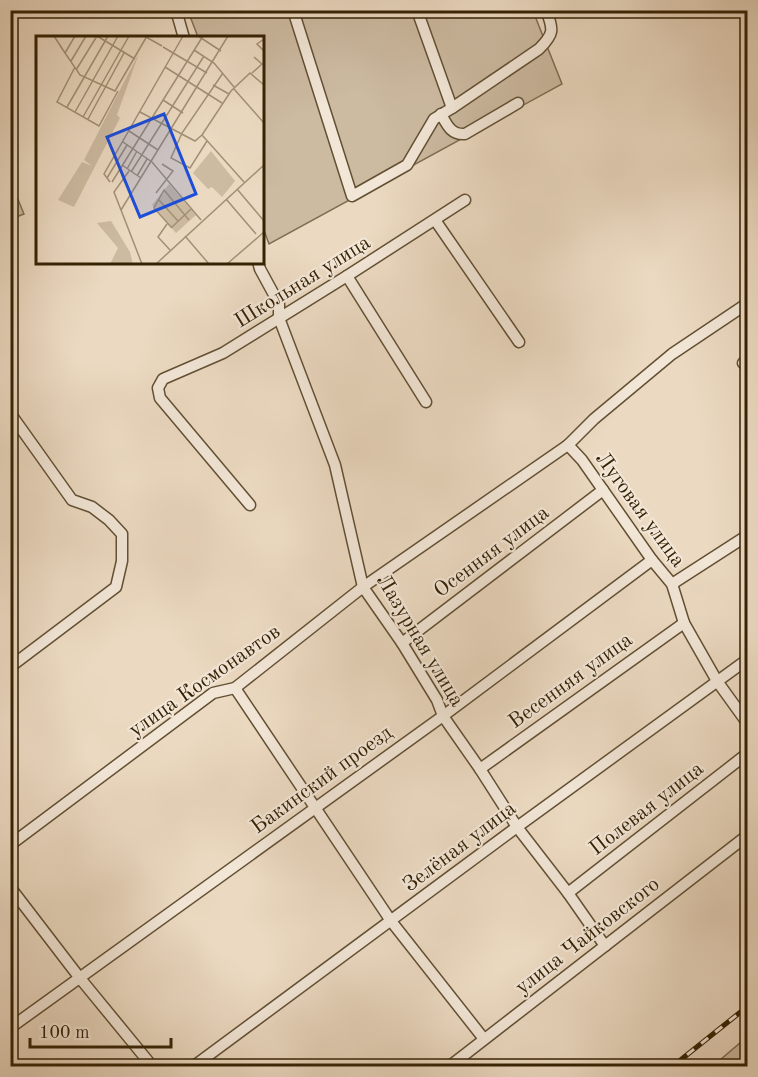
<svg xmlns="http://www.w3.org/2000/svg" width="758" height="1077" font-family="'Old Standard TT',serif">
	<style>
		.green { fill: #ccbaa1; stroke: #806e52; stroke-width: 1.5 }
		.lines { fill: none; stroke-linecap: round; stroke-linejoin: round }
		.minor-casing { stroke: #625033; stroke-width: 13 }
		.minor { stroke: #f2e6d7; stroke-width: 10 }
		.rail-casing { stroke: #352204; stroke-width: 5 }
		.rail { stroke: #f2e6d7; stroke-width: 3; stroke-dasharray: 9; stroke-linecap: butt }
		.labels { text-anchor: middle; stroke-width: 4.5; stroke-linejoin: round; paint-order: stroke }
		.street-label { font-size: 21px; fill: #352204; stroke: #f2e6d7 }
		.inset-road { fill: none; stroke: #a29075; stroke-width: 1.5 }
		.view { fill: #1d4ed8; fill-opacity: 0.15; stroke: #1d4ed8; stroke-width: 3 }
		.inset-edge { fill: none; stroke: #352204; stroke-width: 3 }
	</style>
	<rect width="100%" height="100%" fill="#ebd9c1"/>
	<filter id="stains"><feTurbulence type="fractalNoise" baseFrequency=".00333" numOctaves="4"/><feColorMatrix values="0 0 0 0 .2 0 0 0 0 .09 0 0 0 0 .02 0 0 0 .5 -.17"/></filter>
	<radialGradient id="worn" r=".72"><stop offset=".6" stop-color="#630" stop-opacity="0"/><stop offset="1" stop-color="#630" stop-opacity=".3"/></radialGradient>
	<g class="green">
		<path d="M188 11H533L562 84 269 244 262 225V38L198 37Z"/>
		<path d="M10 180 24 214 11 219H10Z"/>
		<path d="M747 1037V1066H713Z"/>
	</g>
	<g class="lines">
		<g class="minor-casing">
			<g id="minor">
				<path d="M176 10 184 38"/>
				<path d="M293 10 352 196 407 165 434 119 452 108 539 49C554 34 554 30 546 10"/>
				<path d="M417 10 452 108"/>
				<path d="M441 114C447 125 451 135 465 134L518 103"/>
				<path d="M435 220 519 342"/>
				<path d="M258 262 260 269 279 304V318L335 465 363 587 402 643 437 700 443 716 480 769 517 827 568 893 605 946"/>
				<path d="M347 276 426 402"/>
				<path d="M743 363 748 367"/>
				<path d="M10 413 72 500 92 507 109 520 122 534V561L116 587 10 667"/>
				<path d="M568 445 582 460 652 560 672 584 684 623 717 681 748 724"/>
				<path d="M250 505 160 398 158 388 163 379 223 353 347 276 465 200"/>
				<path d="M672 584 748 535"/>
				<path d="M402 643 603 490"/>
				<path d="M235 688 391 921 484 1039"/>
				<path d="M480 769 684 623"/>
				<path d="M10 845 213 693 235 688 363 587 568 445 594 419 672 354 748 303"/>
				<path d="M10 887 79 977 152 1066"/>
				<path d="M568 893 748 753"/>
				<path d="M10 1028 443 716 652 560"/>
				<path d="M194 1066 517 827 748 659"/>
				<path d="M450 1066 748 835"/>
			</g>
		</g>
		<use href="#minor" class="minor"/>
		<g class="rail-casing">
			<path id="rail" d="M673 1066 748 1006"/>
		</g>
		<use href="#rail" class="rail"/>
	</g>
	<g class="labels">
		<g class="street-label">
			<text transform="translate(302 281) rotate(-32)" y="7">Школьная улица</text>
			<text transform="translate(641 509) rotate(54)" y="7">Луговая улица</text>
			<text transform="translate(491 551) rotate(-37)" y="7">Осенняя улица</text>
			<text transform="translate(421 640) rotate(59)" y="7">Лазурная улица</text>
			<text transform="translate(204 680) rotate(-35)" y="7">улица Космонавтов</text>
			<text transform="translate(570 680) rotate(-36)" y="7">Весенняя улица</text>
			<text transform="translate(321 779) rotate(-36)" y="7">Бакинский проезд</text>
			<text transform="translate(646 808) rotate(-38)" y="7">Полевая улица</text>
			<text transform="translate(459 846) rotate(-37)" y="7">Зелёная улица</text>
			<text transform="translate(587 935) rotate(-38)" y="7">улица Чайковского</text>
		</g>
	</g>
	<g transform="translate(36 36)">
		<rect width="228" height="228" fill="#ebd9c1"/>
		<path d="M103 17 81 79 84 82 38 171 22 164 46 126 56 130 48 124ZM175 115 199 145 186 161 176 151 172 153 157 137ZM133 148 160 179 140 197 116 169ZM75 185 94 216 97 228H74L82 212 61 187Z" fill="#ccbaa1"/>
		<path class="inset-road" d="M18 0 29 17M39 0 29 17 44 39 79 55 111 0M61 0 99 23M162 0 185 15M110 1 126 10M228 3 221 8 228 15M127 11 171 37M158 14 178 27 198 51M35 25 50 0M39 31 21 66 63 90 82 55M129 31 186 67M40 34 61 0M216 37 226 28 218 21M177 49 193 58M198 53 228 87M127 64 147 77M31 71 72 0M39 76 82 0M104 76 159 105 166 99M47 81 93 0M52 83 88 17M93 95 122 114M171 105 154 132 135 122 146 97 187 37M87 106 116 126 165 184M86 129 105 142M91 133 101 115M93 135 78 156 106 228M95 136 168 20M101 140 111 123M71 142 91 109M74 146 68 138 147 0M76 146 167 0M208 146 166 99 195 55 214 37 228 49M201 153 228 185M120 157 137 135 126 128M190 163 220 198M123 164 142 185M85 174 192 0M131 188 122 201 134 214M135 191 118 172 128 154 153 184M135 192 155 173M149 200 173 228M120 228 228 129M191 228 228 196"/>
		<path class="view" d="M128 78 160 158 104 181 71 101Z"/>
		<rect width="228" height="228" class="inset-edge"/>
	</g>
	<rect width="758" height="1077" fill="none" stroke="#ebd9c1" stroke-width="36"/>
	<rect x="12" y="12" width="734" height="1053" fill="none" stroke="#352204" stroke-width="3"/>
	<rect x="18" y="18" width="722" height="1041" fill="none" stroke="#352204" stroke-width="1.5"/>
	<path d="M30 1038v9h141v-9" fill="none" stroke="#352204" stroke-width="3"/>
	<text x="39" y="1038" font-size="18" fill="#352204" stroke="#f2e6d7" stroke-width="4.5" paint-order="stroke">100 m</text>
	<rect width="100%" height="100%" filter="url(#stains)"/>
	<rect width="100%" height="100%" fill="url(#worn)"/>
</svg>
